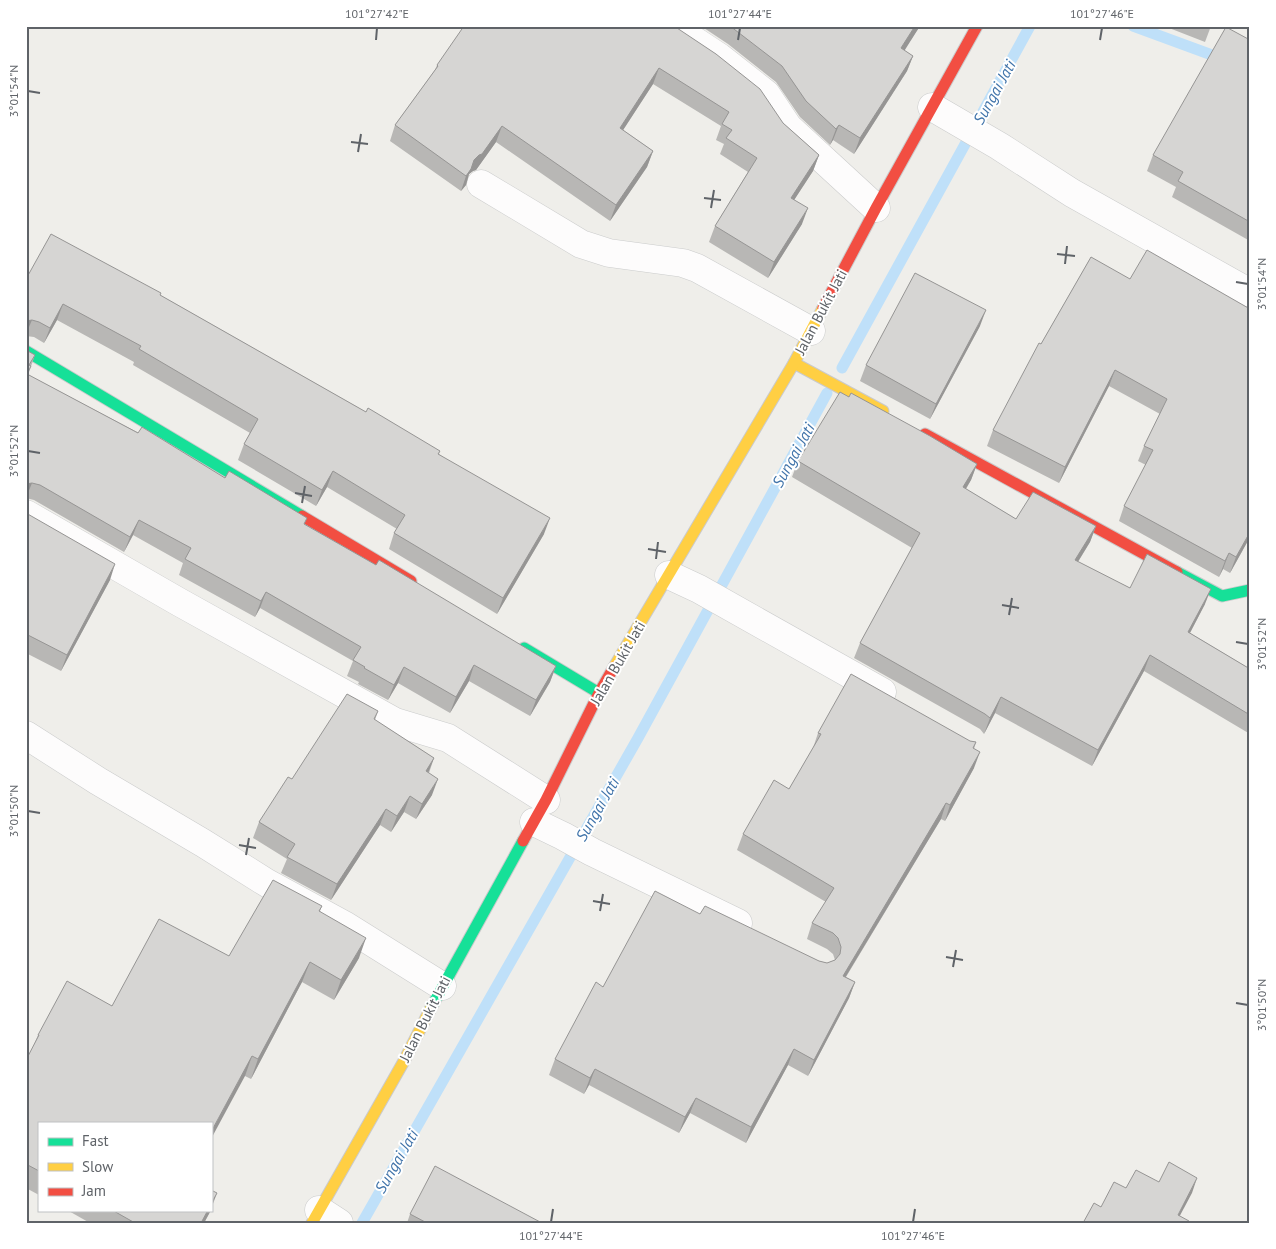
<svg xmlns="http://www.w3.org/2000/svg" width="1276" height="1249" font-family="'PT Sans',sans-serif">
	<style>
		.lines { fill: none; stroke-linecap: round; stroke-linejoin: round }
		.stream { stroke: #bfe0f9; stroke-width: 11 }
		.street-casing { stroke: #cbcccc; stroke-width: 29 }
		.fast-casing { stroke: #cacacb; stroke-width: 13 }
		.slow-casing { stroke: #cacacb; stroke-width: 13 }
		.jam-casing { stroke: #cacacb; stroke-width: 13 }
		.street { stroke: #fdfcfc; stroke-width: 28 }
		.fast { stroke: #16e098; stroke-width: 11 }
		.slow { stroke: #ffcf43; stroke-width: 11 }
		.jam { stroke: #f24e42; stroke-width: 11 }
		.wall { fill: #b8b7b5 }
		.shaded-wall { fill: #969594 }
		.building { fill: #d6d5d3; stroke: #969594 }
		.ticks { fill: none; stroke: #5f6368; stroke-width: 2 }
		.labels { text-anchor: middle; stroke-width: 4; stroke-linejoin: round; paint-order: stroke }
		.street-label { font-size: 15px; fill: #5f6368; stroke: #fff }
		.water-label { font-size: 16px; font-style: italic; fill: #4174aa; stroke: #fff }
		.neatline { fill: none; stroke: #5f6368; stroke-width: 2 }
		.ticks-label { font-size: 12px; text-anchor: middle; fill: #5f6368 }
	</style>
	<rect width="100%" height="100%" fill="#efeeea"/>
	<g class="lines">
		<g class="stream">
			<path d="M1133 26 1250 69"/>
			<path d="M842 368 1030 26"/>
			<path d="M362 1223 638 738 827 393"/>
		</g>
		<g class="street-casing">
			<g id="street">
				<path d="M672 26 719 57 766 94 788 127 876 208"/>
				<path d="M932 107 999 146 1072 193 1250 293"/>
				<path d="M481 184 581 244 609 253 683 263 697 268 811 331"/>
				<path d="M26 514 179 602 395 722 448 738 546 800"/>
				<path d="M669 575 699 589 882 692"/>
				<path d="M26 735 98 781 203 843 267 883 346 926 442 986"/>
				<path d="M534 822 563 836 592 852 738 923"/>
				<path d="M319 1210 339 1223"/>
			</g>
		</g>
		<g class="fast-casing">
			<g id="fast">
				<path d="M26 351 302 516"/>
				<path d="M1177 572 1222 596 1250 590"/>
				<path d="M524 648 599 693"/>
				<path d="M431 1008 523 841"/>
			</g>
		</g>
		<g class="slow-casing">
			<g id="slow">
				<path d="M794 363 883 411"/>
				<path d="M614 667 794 363 823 308"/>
				<path d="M312 1223 404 1061 431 1008"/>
			</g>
		</g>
		<g class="jam-casing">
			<g id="jam">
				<path d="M823 308 876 208 977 26"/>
				<path d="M925 434 1177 572"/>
				<path d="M302 516 411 581"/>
				<path d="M523 841 546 800 599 693 614 667"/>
			</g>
		</g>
		<use href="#street" class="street"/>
		<use href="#fast" class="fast"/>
		<use href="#slow" class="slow"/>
		<use href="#jam" class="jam"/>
	</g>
	<g class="wall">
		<path d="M674 26 783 123 819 155 813 171 794 200 802 224 768 278 709 242 715 226 748 172 720 154 724 144 716 140 721 126 653 84 623 130 653 151 647 167 610 221 496 142 476 170 473 171 469 174 466 185 461 191 390 141 395 125 435 70 437 65Z"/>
		<path d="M701 26H920L904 50 913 56 907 71 854 154 833 140 830 145 800 117 776 82 728 44Z"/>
		<path d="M1164 26H1211L1205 42Z"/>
		<path d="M1240 26H1250V29Z"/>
		<path d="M1250 40V241L1172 197 1176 187 1147 171 1153 155Z"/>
		<path d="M1091 257 1250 537 1230 573 1223 569 1219 577 1119 521 1124 506 1146 465 1138 461 1144 446 1160 414 1109 386 1059 483 987 446 993 430 1041 344Z"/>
		<path d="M26 279 160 295 366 412 440 451 439 454 544 534 497 614 389 549 394 533 397 529 327 487 316 506 238 460 244 444 250 433 133 365 134 362 57 320 44 343 34 337 26 336Z"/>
		<path d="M980 326 930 419 860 381 866 365Z"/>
		<path d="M26 350 35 355 28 375 225 478 376 565 556 666 550 682 530 716 469 681 450 713 398 683 388 700 358 684 359 682 347 676 353 661 260 608 255 617 179 575 183 563 133 535 124 552 34 500 26 498Z"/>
		<path d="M849 397 977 464 971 480 966 489 1016 519 1096 526 1090 542 1078 562 1130 588 1205 604 1190 633 1250 669V734L1144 671 1092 766 995 713 984 734 980 729 854 658 860 643 912 548 792 477 798 461Z"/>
		<path d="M26 513 110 580 61 671 26 653Z"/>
		<path d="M378 711 375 720 434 758 429 773 432 795 416 819 404 812 391 832 380 825 331 900 281 873 287 859 253 838 259 822 292 779Z"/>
		<path d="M818 733 970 741 976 742 974 749V768L945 821 941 819 846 977 855 982 849 998 808 1076 788 1065 746 1143 690 1113 679 1133 589 1085 584 1094 549 1075 555 1059 603 987 700 914 819 961 827 963 835 960 833 954 827 949 807 939 812 923 826 902 737 850 743 834 789 789 813 748Z"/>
		<path d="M322 906 320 911 359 958 334 1000 302 982 251 1079 245 1076 39 1123V1195L26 1188V1060L33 1047 38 1035 112 1006 229 956Z"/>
		<path d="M67 1210H211L204 1223H90Z"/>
		<path d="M410 1214 542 1223H407Z"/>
	</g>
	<g class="shaded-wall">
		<path d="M915 26H920L896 64 901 48Z"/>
		<path d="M913 56 907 71 854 154 860 138Z"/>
		<path d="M659 68 653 84 614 144 620 128Z"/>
		<path d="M839 125 833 140 830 145 836 129Z"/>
		<path d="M502 126 496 142 476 170 473 171 469 174 466 185 461 191 466 176 474 160Z"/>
		<path d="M653 151 647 167 610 221 616 205Z"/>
		<path d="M819 155 813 171 785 214 791 198Z"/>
		<path d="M808 208 802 224 768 278 774 262Z"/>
		<path d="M63 304 57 320 44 343 50 328Z"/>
		<path d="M986 310 980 326 930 419 936 404Z"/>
		<path d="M32 320 26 334V321Z"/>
		<path d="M1115 370 1109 386 1059 483 1065 467Z"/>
		<path d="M977 464 971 480 957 503 963 487Z"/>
		<path d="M333 471 327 487 316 506 322 490Z"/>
		<path d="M32 483 26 498V484Z"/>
		<path d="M550 518 544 534 497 614 503 598Z"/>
		<path d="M139 520 133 535 124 552 130 537Z"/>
		<path d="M1096 526 1090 542 1069 576 1075 560Z"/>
		<path d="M1250 532V537L1230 573 1236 557Z"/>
		<path d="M1229 553 1223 569 1219 577 1225 561Z"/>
		<path d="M115 564 110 580 61 671 67 655Z"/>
		<path d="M1211 589 1205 604 1182 648 1188 632Z"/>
		<path d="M266 592 260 608 255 617 261 601Z"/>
		<path d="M1150 655 1144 671 1092 766 1098 750Z"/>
		<path d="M474 665 469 681 450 713 456 697Z"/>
		<path d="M556 666 550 682 530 716 536 700Z"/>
		<path d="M404 667 398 683 388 700 394 685Z"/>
		<path d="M1001 697 995 713 984 734 990 718Z"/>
		<path d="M980 752 974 768 945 821 950 805Z"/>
		<path d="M434 758 428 773 426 771Z"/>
		<path d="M438 779 432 795 416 819 422 804Z"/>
		<path d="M410 796 404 812 391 832 397 816Z"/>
		<path d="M946 803 941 819 837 991 843 976Z"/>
		<path d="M386 809 380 825 331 900 337 884Z"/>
		<path d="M366 938 359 958 334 1000 341 980Z"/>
		<path d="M310 962 302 982 251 1079 258 1059Z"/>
		<path d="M855 982 849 998 808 1076 814 1060Z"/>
		<path d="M794 1049 788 1065 746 1143 751 1127Z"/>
		<path d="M252 1056 245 1076 211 1139V1132Z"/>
		<path d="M595 1069 589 1085 584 1094 590 1078Z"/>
		<path d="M696 1098 690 1113 679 1133 685 1117Z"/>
		<path d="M1197 1178 1192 1193 1176 1223 1178 1215Z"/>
		<path d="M217 1193 211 1209V1204Z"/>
		<path d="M208 1210H211L204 1223H201Z"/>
	</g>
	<g class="building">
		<path d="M464 26H674L716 54 760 89 783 123 819 155 791 198 808 208 774 262 715 226 757 158 726 138 732 130 722 124 729 112 659 68 620 128 653 151 616 205 502 126 482 154 479 155 474 160 471 169 466 176 395 125 438 66 437 65Z"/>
		<path d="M730 26H915L901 48 913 56 860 138 839 125 836 129 806 101 782 66Z"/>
		<path d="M1226 27 1250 40V222L1178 181 1183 172 1153 155Z"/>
		<path d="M51 234 161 293 160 295 366 412 368 408 440 451 438 454 550 518 503 598 394 533 405 515 333 471 322 490 244 444 258 419 139 349 141 346 63 304 50 328 39 322 32 320 26 321V279Z"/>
		<path d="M1147 250 1250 309V532L1236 557 1229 553 1225 561 1124 506 1153 450 1144 446 1167 399 1115 370 1065 467 993 430 1039 343 1041 344 1091 257 1130 279Z"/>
		<path d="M915 273 986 310 936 404 866 365Z"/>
		<path d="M26 350 35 355 29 365 31 366 27 374 138 433 142 427 225 478 229 471 307 518 304 524 376 565 379 560 556 666 536 700 474 665 456 697 404 667 394 685 364 668 365 667 353 660 361 647 266 592 261 601 185 559 191 548 139 520 130 537 40 485 32 483 26 484Z"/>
		<path d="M840 392 849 397 851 393 930 436 977 464 963 487 1016 519 1033 492 1096 526 1075 560 1130 588 1147 554 1211 589 1188 632 1250 669V715L1150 655 1098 750 1001 697 990 718 985 714 860 643 920 533 798 461Z"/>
		<path d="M26 513 115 564 67 655 26 634Z"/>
		<path d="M851 674 970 741 976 742 973 748 980 752 950 805 946 803 843 976 855 982 814 1060 794 1049 751 1127 696 1098 685 1117 595 1069 590 1078 555 1059 596 982 603 987 655 891 700 914 705 906 819 961 827 963 835 960 840 954 841 947 838 938 833 933 812 923 834 888 743 834 774 780 789 789 821 734 818 733Z"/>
		<path d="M347 694 378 711 374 719 434 758 426 771 438 779 422 804 410 796 397 816 386 809 337 884 287 857 295 844 259 822 288 777 292 779Z"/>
		<path d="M273 880 322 906 319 911 366 938 341 980 310 962 258 1059 252 1056 211 1132V1123H39V1171L26 1164V1060L39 1035H38L67 981 112 1006 159 919 229 956Z"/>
		<path d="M1169 1162 1197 1178 1178 1215 1189 1221 1188 1223H1083L1094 1203 1101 1207 1114 1182 1126 1188 1136 1170 1159 1182Z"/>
		<path d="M435 1166 542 1223H427L410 1214Z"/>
		<path d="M211 1190 217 1193 211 1204Z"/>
		<path d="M112 1210H208L201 1223H135Z"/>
	</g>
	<path class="ticks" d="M376 40 377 28M738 40 740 28M1100 40 1102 28M28 91 40 93M351 142 368 144M358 152 361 134M704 198 721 200M711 208 714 190M1057 254 1075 256M1065 264 1067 246M1236 282 1248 284M28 451 40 453M295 493 312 496M302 503 305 486M648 549 666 552M656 559 658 542M1002 605 1019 608M1009 615 1012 598M1236 642 1248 644M28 811 40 813M239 845 256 848M246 855 249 838M593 901 610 904M600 911 603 894M946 957 963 960M953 967 956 950M1236 1003 1248 1005M551 1222 553 1209M913 1222 915 1209"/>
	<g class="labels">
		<g class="street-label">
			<text transform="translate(821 312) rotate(-62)" y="5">Jalan Bukit Jati</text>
			<text transform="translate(618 663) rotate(-60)" y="5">Jalan Bukit Jati</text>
			<text transform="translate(425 1019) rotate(-63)" y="5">Jalan Bukit Jati</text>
		</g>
		<g class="water-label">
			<text transform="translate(994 92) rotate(-61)" y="6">Sungai Jati</text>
			<text transform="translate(793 455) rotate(-61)" y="6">Sungai Jati</text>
			<text transform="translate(597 809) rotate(-60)" y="6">Sungai Jati</text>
			<text transform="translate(396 1161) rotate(-60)" y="6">Sungai Jati</text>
		</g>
	</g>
	<rect width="1276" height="1249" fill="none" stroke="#ffffff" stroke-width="55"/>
	<rect x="38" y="1122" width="175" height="90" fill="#ffffff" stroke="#bfc1c3"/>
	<rect x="48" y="1138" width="25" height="8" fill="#16e098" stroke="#bfc1c3"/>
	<text x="82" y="1146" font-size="15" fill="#5f6368">Fast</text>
	<rect x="48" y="1163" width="25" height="8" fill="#ffcf43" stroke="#bfc1c3"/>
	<text x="82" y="1172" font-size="15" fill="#5f6368">Slow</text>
	<rect x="48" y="1188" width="25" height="8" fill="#f24e42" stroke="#bfc1c3"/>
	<text x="82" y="1196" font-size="15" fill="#5f6368">Jam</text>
	<rect x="28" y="28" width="1220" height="1194" class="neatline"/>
	<g class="ticks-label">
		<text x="377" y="18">101°27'42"E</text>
		<text x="740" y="18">101°27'44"E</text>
		<text x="1102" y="18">101°27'46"E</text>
		<text transform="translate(14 91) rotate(-90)" y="4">3°01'54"N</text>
		<text transform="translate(1262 284) rotate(-90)" y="4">3°01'54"N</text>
		<text transform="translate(14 451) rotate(-90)" y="4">3°01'52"N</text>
		<text transform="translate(1262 644) rotate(-90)" y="4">3°01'52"N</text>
		<text transform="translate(14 811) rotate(-90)" y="4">3°01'50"N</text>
		<text transform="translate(1262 1005) rotate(-90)" y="4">3°01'50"N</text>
		<text x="551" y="1240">101°27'44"E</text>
		<text x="913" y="1240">101°27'46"E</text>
	</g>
</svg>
